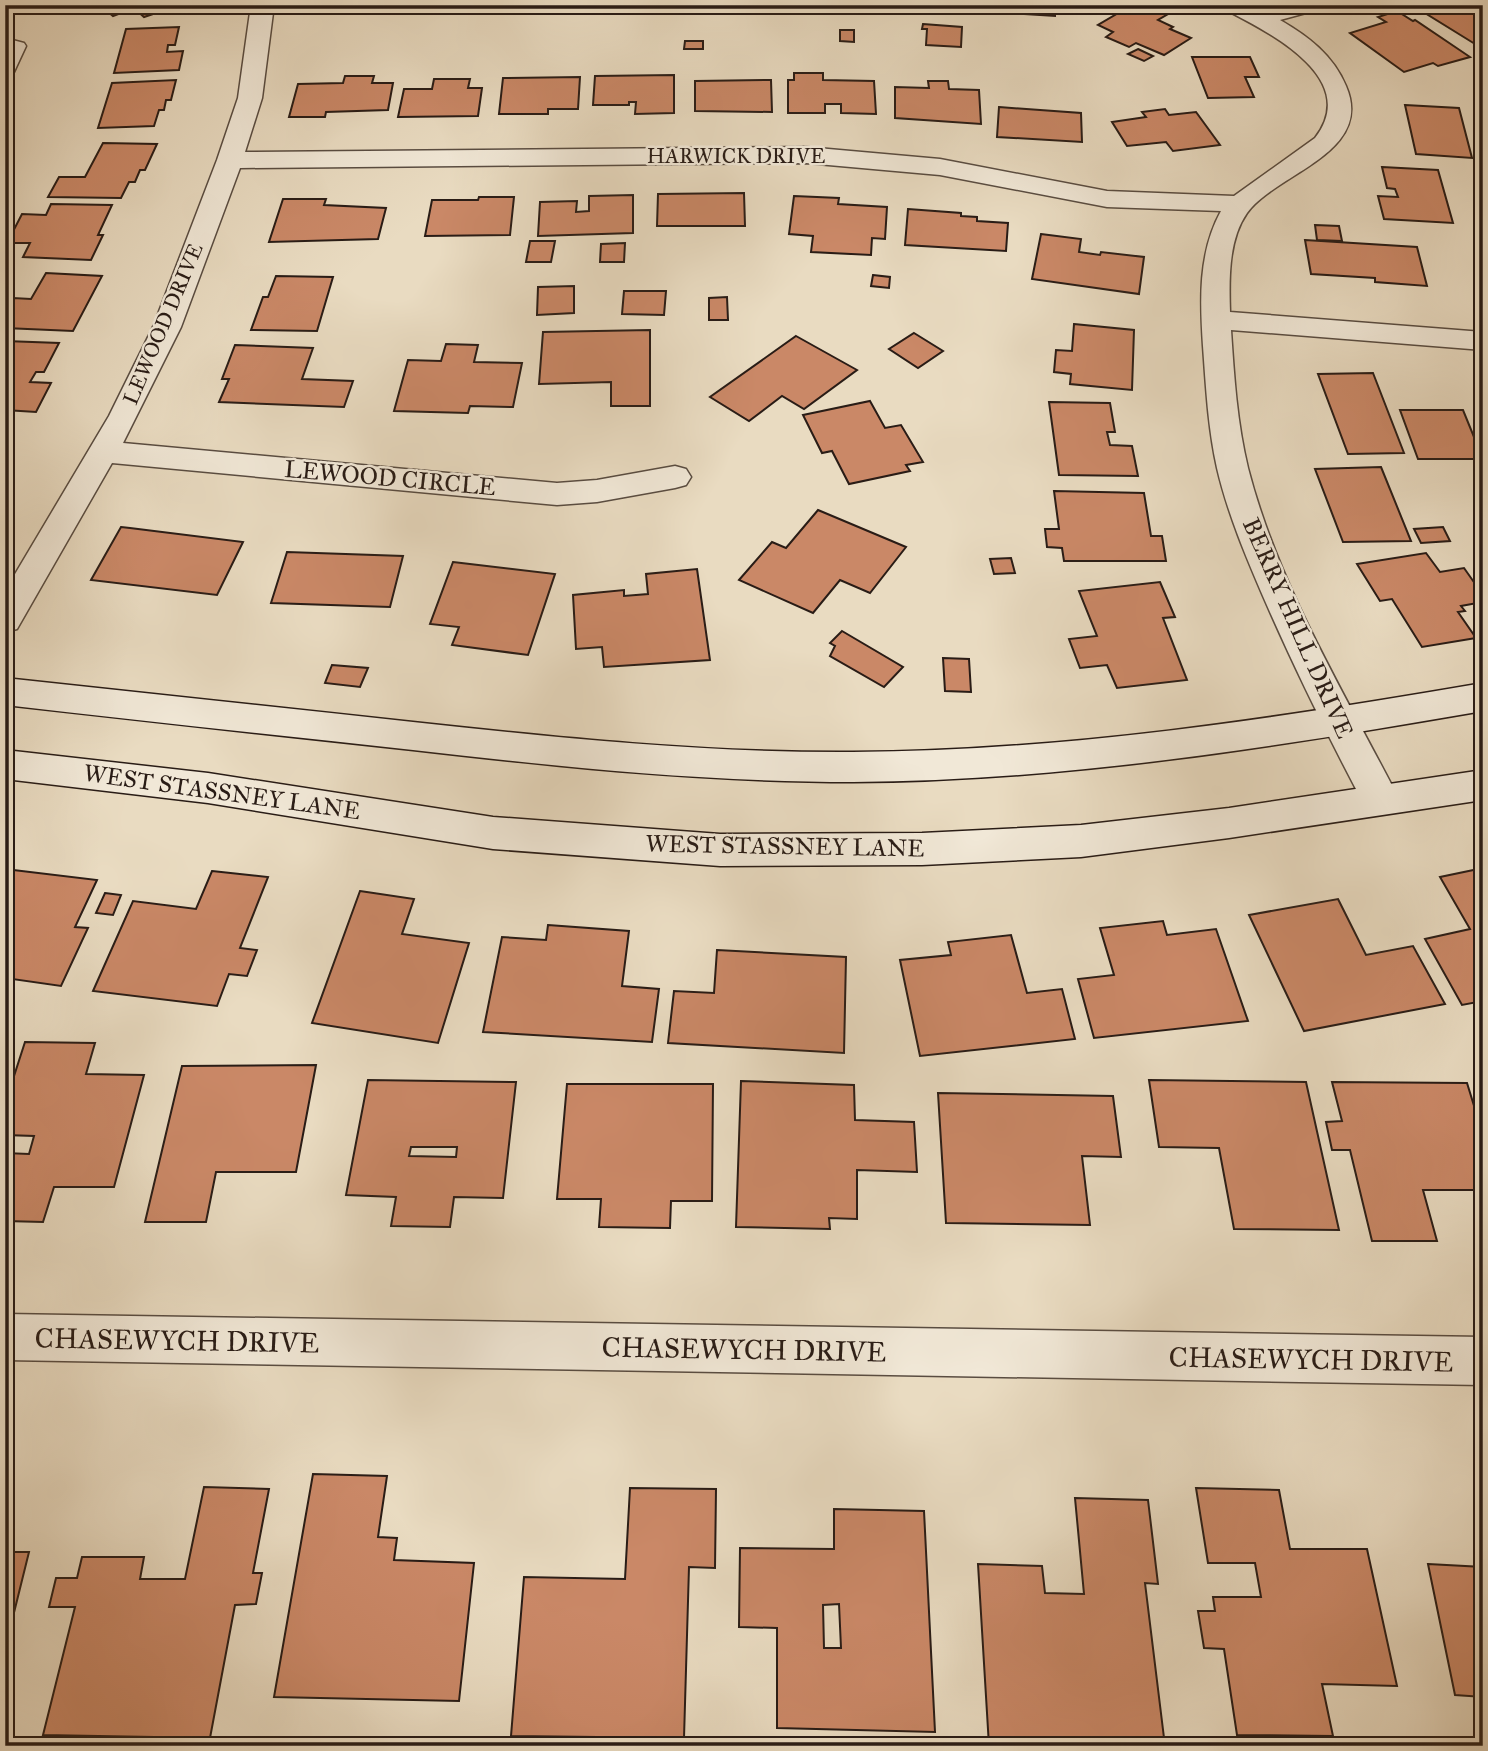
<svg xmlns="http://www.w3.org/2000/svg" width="1488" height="1751" font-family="'IM FELL Great Primer',serif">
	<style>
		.building { fill: #ca8867; stroke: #291c16; stroke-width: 2; fill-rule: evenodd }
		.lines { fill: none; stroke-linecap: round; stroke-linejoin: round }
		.lane-casing { stroke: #594c41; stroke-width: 3 }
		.street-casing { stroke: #594c41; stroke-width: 3 }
		.secondary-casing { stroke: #291c16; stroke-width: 3 }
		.lane { fill: #f1e8d7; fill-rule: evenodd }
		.street { fill: #f1e8d7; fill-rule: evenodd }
		.secondary { fill: #f1e8d7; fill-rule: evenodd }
		.labels { text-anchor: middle; stroke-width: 5; stroke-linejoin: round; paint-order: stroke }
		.far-street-label { font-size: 21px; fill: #291c16; stroke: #f1e8d7 }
		.street-label { font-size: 24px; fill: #291c16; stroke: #f1e8d7 }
		.near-street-label { font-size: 28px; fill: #291c16; stroke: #f1e8d7 }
	</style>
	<rect width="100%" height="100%" fill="#e9dbc1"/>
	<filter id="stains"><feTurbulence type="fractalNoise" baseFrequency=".00286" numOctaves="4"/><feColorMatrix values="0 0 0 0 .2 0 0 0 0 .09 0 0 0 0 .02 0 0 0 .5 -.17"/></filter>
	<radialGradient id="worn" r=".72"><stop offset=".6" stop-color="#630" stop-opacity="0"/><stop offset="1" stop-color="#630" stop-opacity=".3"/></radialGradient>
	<g class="building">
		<path d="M100 5H180L144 17 134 8 113 16Z"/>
		<path d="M312 5H377L375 12 309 13Z"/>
		<path d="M506 5H583L557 7V13H534L535 7Z"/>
		<path d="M871 5H952V11L871 7Z"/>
		<path d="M977 5H1055V16L977 11Z"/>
		<path d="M1132 5H1149L1168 14 1158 20 1173 27 1170 29 1191 38 1164 55 1136 43 1129 47 1106 37 1113 32 1098 25Z"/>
		<path d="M1453 5H1483V41L1475 44 1425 13 1444 7 1452 11 1459 9Z"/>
		<path d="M1397 11 1413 21 1415 20 1470 57 1438 66 1433 63 1404 72 1350 33 1386 22 1378 17Z"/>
		<path d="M923 24 962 27 961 47 926 45 927 29H922Z"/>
		<path d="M179 27 175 45H168L167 52 183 51 179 70 114 73 126 29Z"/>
		<path d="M840 30H854V42L840 41Z"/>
		<path d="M685 41H703V49H684Z"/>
		<path d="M1138 49 1153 56 1144 61 1128 54Z"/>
		<path d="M1192 57H1250L1259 77H1245L1254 97 1208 98Z"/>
		<path d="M794 73H823V80L874 81 876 114 841 113V104H825V113H788V80H794Z"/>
		<path d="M674 75V113L635 114 636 102H629V105H593L595 76Z"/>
		<path d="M345 76H374L372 83H393L388 110 326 112 325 117H289L298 84 343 83Z"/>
		<path d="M580 77 578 109H548V114H499L503 78Z"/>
		<path d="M434 79H470L468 88H482L478 116 398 117 404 89H432Z"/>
		<path d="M176 80 171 100H166L164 110H159L154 126 98 128 112 83Z"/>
		<path d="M771 80 772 112 695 111V81Z"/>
		<path d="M928 81H948L949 89 979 90 981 124 895 118V87L929 88Z"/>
		<path d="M1405 105 1459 108 1472 158 1416 154Z"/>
		<path d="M999 107 1081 113 1082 142 997 137Z"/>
		<path d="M1165 109 1169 115 1196 112 1220 145 1173 151 1166 142 1127 146 1112 122 1146 117 1142 112Z"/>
		<path d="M103 143 157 144 145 170H140L135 182H129L121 198 48 197 59 177H85Z"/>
		<path d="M1382 167 1438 170 1453 223 1384 219 1378 196 1398 197 1395 189 1387 188Z"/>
		<path d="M744 193 745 226H657L658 194Z"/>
		<path d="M633 195V233L538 236 540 202 577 201 576 212 589 211V196Z"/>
		<path d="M794 196 839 198 838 204 887 207 885 239 872 238 871 255 811 252 813 236 789 234Z"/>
		<path d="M479 197H514L510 235 425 236 432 200H478Z"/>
		<path d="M283 199H326L324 205 386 208 378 239 269 242Z"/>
		<path d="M51 204 112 205 98 235H103L91 260 23 257 30 243H7L22 214 46 215Z"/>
		<path d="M908 209 961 213V216L977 217V221L1008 223 1006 251 905 245Z"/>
		<path d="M1315 225 1339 226 1342 241 1317 240Z"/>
		<path d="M1041 234 1081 239 1079 252 1100 255 1101 252 1144 257 1139 294 1032 279Z"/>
		<path d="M1305 240 1417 247 1427 286 1375 282V278L1311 274Z"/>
		<path d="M530 241H555L551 262H526Z"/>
		<path d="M625 243 624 262H600L601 244Z"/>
		<path d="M46 273 102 276 73 331 5 328V313L13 298 31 299Z"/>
		<path d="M873 275 890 277 889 288 871 286Z"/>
		<path d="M276 276 333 277 317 331 251 330 263 297H268Z"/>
		<path d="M574 286V313L537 315 538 287Z"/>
		<path d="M624 291H666L664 315 622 314Z"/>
		<path d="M727 297 728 320H709V298Z"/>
		<path d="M1074 324 1134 330 1132 390 1070 384 1071 374 1054 372 1056 350 1072 351Z"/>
		<path d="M650 330V406H611V382L539 384 543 332Z"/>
		<path d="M914 333 943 351 918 368 889 349Z"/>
		<path d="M796 336 857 370 804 409 782 396 749 421 710 397Z"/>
		<path d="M5 341 59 343 44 372H36L30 382 51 383 36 412 5 410Z"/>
		<path d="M446 344 478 345 474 362 522 363 513 407 470 406 468 413 394 411 408 360 441 361Z"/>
		<path d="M235 345 313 348 302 379 353 381 344 407 219 402 229 379H222Z"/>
		<path d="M1373 373 1404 453 1348 454 1318 374Z"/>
		<path d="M870 401 885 428 901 425 923 462 906 465 910 471 849 484 832 451 822 453 803 415Z"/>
		<path d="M1049 402 1110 403 1115 432H1107L1110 445 1132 446 1138 476 1059 475Z"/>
		<path d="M1400 410H1463L1483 459H1418Z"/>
		<path d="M1381 467 1411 541 1343 542 1315 469Z"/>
		<path d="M1054 491 1144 493 1151 536H1162L1166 561H1064L1062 548 1047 547 1045 529H1059Z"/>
		<path d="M818 510 906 547 870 593 840 580 813 613 739 580 772 542 786 548Z"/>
		<path d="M121 527 130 528 243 542 217 595 91 580Z"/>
		<path d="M1443 527 1450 541 1421 543 1414 529Z"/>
		<path d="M287 552 403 556 390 607 271 603Z"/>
		<path d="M1426 553 1440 572 1464 568 1483 595V602L1461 606 1465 611 1458 612 1476 638 1422 647 1392 599 1380 601 1357 564Z"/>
		<path d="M1011 558 1015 573 994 574 990 559Z"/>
		<path d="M453 562 555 574 528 655 452 645 459 627 430 624Z"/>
		<path d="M697 569 710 660 604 667 602 647 576 649 573 595 624 590V596L648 594 646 574Z"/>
		<path d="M1160 582 1175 617 1163 618 1187 680 1117 688 1107 665 1080 668 1069 639 1097 636 1079 591Z"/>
		<path d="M842 631 903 667 884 687 830 656 835 646 830 643Z"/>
		<path d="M943 658 969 659 971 692 945 691Z"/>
		<path d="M332 665 368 668 360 687 325 683Z"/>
		<path d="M1483 868V1001L1462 1005 1425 939 1470 929 1440 877Z"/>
		<path d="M5 869 97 880 75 927 88 928 61 986 5 978Z"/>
		<path d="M212 871 268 877 240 948 257 950 247 976 229 974 217 1006 93 991 133 901 196 909Z"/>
		<path d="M360 891 414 899 402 934 469 943 438 1043 312 1023Z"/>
		<path d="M105 893 121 895 113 915 96 913Z"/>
		<path d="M1338 899 1366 955 1413 946 1445 1004 1304 1031 1249 915Z"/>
		<path d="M1163 921 1167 935 1216 929 1248 1021 1094 1038 1078 979 1114 975 1100 928Z"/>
		<path d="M548 925 629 931 622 986 659 989 652 1042 483 1032 502 937 546 940Z"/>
		<path d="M1011 935 1027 993 1062 989 1075 1039 920 1056 900 960 951 955 948 942Z"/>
		<path d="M717 950 846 957 844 1053 668 1043 674 991 714 993Z"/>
		<path d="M25 1042 95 1043 86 1074 144 1075 114 1187H54L43 1222 5 1221V1153L29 1154 34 1136 5 1135V1104Z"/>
		<path d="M316 1065 296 1172H216L206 1222H145L182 1066Z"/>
		<path d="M368 1080 516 1082 503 1198 454 1197 450 1227 391 1226 396 1197 346 1195ZM411 1147H457L456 1157 409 1156Z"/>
		<path d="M1149 1080 1306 1082 1339 1230 1234 1229 1219 1148 1159 1147Z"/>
		<path d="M741 1081 854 1085 855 1120 914 1122 917 1172 857 1170V1219L829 1218 830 1229 736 1227Z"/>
		<path d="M1332 1082 1467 1083 1483 1135V1190H1423L1437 1241H1372L1350 1150H1332L1326 1122 1342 1121Z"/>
		<path d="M567 1084H713L712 1201H671L670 1228 599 1227 601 1199H557Z"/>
		<path d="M938 1093 1113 1096 1121 1157 1082 1156 1090 1225 946 1223Z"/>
		<path d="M313 1474 387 1476 378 1537 397 1538 394 1560 474 1563 459 1701 274 1697Z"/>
		<path d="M204 1487 269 1489 253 1573H262L256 1604 235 1605 210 1738 43 1735 75 1607H49L56 1578H77L82 1557H144L140 1579H185Z"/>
		<path d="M630 1488 716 1489 715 1568 689 1567 684 1738 511 1736 524 1577 625 1579Z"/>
		<path d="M1196 1488 1279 1490 1290 1549H1367L1397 1686 1322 1684 1333 1736 1237 1735 1224 1649 1204 1648 1198 1611H1215L1213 1597H1261L1255 1563H1208Z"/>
		<path d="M1075 1498 1148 1500 1158 1584 1145 1583 1165 1746H989L978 1564 1042 1566 1045 1593 1084 1594Z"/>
		<path d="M834 1509 924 1511 935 1732 777 1728V1628L739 1627 740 1548 834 1549ZM839 1604 841 1648H824L823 1605Z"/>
		<path d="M5 1552H29L5 1649Z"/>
		<path d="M1428 1564 1483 1567V1697L1455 1695Z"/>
	</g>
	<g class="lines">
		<g class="lane-casing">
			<path id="lane" d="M5 38 24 43 26 46 13 74 5 79V56L9 49 5 48Z"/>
		</g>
		<g class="street-casing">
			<g id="street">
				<path d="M251 5H274L262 98 245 152 806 147 940 159 1107 191 1234 196 1315 138C1362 78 1268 32 1226 10L1223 5H1252L1262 10 1281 5H1320L1317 10 1280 20C1308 36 1333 55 1346 86 1375 153 1276 173 1247 213 1228 240 1229 281 1230 312L1483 332V350L1231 330C1234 376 1237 423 1248 468 1278 585 1344 692 1399 799L1393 810 1380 814 1367 810C1331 742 1297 674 1266 603 1247 559 1228 515 1217 468 1208 428 1206 387 1203 346 1200 300 1198 253 1221 211L1107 207 940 175 806 163 240 168 181 327 123 443 557 483 597 480 675 466 686 469 691 477 686 485 675 488 597 502 557 505 112 463 17 629 5 632V591L109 416 153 327 217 160 238 98Z"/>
				<path d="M5 1314 1483 1337V1385L5 1360Z"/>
			</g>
		</g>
		<g class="secondary-casing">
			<g id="secondary">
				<path d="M5 678C141 693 277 707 413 722 560 738 705 753 853 752 1064 751 1274 719 1483 683V711C1275 747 1065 781 853 782 705 782 560 767 413 750 277 735 141 721 5 705Z"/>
				<path d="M5 750 208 773 493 817 720 834 922 833 1081 825 1229 808 1483 770V800L1229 838 1081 857 922 865 720 866 493 849 208 803 5 779Z"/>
			</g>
		</g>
		<use href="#lane" class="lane"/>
		<use href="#street" class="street"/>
		<use href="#secondary" class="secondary"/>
	</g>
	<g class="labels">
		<g class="far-street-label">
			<text x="736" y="163">HARWICK DRIVE</text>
			<text transform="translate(163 324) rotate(-67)" y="7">LEWOOD DRIVE</text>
		</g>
		<g class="street-label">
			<text transform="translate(390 478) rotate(5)" y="8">LEWOOD CIRCLE</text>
			<text transform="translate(1298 628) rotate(66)" y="8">BERRY HILL DRIVE</text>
			<text transform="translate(222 792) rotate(8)" y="8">WEST STASSNEY LANE</text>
			<text transform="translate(785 846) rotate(1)" y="8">WEST STASSNEY LANE</text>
		</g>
		<g class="near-street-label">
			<text transform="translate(177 1340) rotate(1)" y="10">CHASEWYCH DRIVE</text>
			<text transform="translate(744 1349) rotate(1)" y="10">CHASEWYCH DRIVE</text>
			<text transform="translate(1311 1359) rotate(1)" y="10">CHASEWYCH DRIVE</text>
		</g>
	</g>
	<rect width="1488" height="1751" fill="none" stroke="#e9dbc1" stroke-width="28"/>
	<rect x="7" y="7" width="1474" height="1737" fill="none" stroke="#291c16" stroke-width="3.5"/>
	<rect x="14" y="14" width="1460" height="1723" fill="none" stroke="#291c16" stroke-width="2"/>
	<rect width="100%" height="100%" filter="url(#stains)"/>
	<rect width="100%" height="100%" fill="url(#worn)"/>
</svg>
